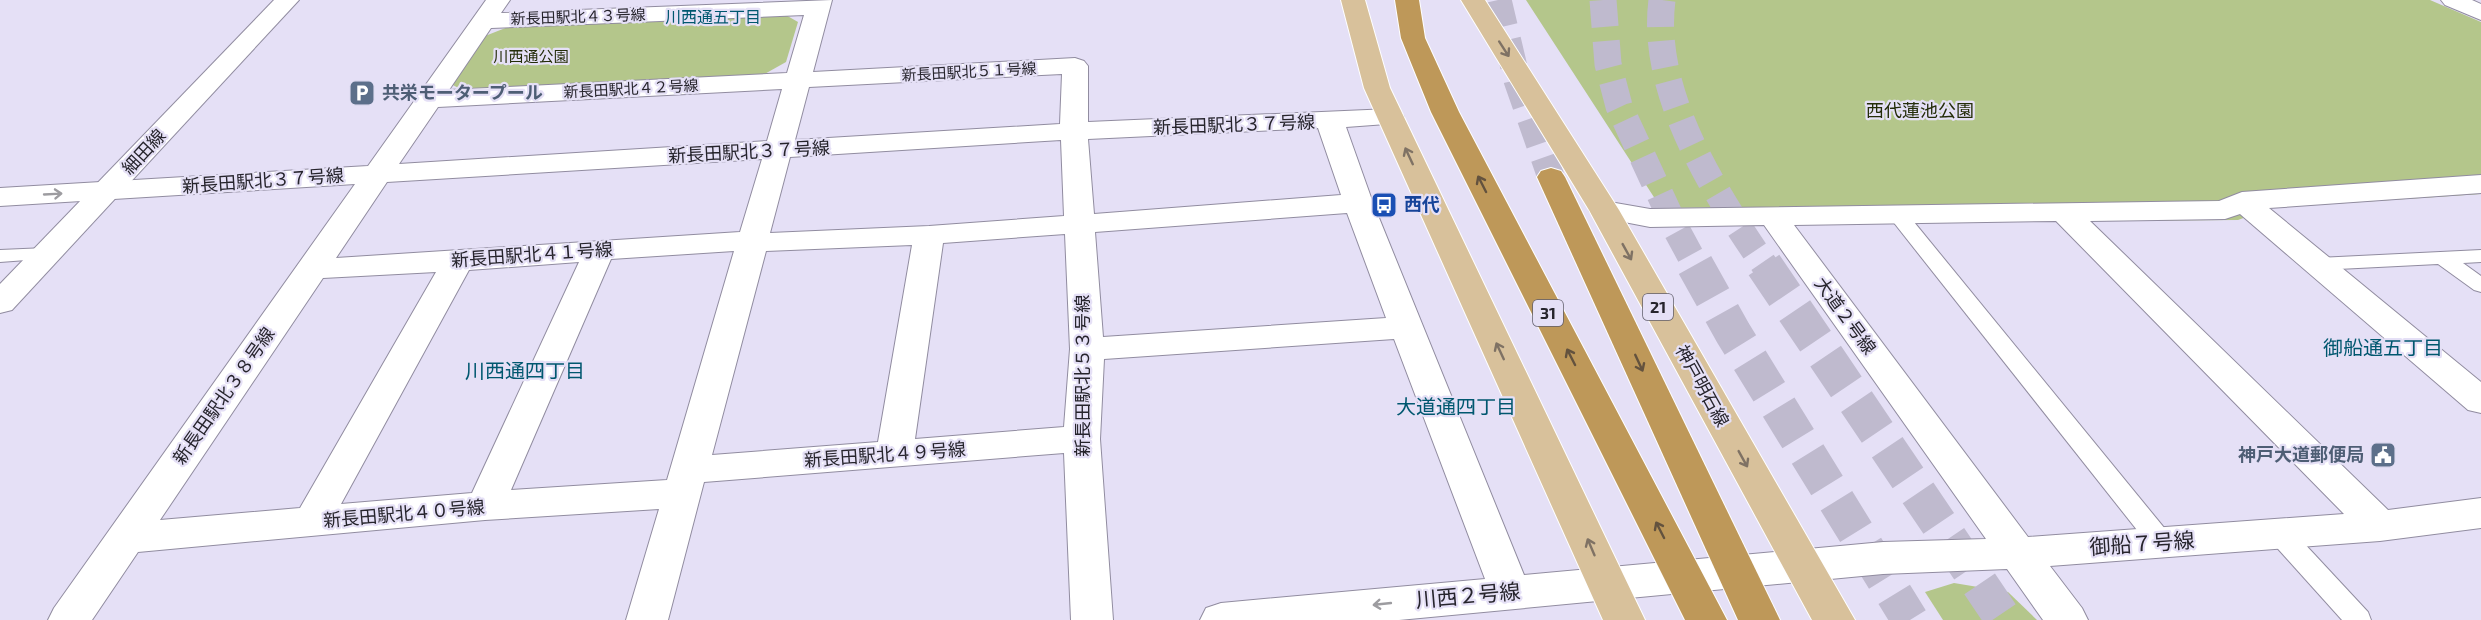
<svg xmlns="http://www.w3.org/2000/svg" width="2481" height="620" font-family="'Exo 2','Noto Sans JP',sans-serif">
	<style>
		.green { fill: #b4c68b }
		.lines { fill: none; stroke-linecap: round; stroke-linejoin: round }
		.highway-tunnel-far1 { stroke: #bfbace; stroke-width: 27; stroke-dasharray: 27 14; stroke-linecap: butt }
		.highway-tunnel { stroke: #bfbace; stroke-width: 37; stroke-dasharray: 37 18; stroke-linecap: butt }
		.lane-casing { stroke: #918ca0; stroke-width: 2 }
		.street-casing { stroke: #918ca0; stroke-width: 2 }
		.secondary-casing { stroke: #918ca0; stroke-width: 2 }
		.primary-casing { stroke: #fff; stroke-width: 2 }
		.highway-casing { stroke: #fff; stroke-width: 2 }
		.lane { fill: #fff; fill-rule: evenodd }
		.street { fill: #fff; fill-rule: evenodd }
		.secondary { fill: #fff; fill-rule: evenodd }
		.primary { fill: #d8c19b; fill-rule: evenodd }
		.highway { fill: #be9859; fill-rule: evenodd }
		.oneway { stroke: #7f7264 }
		.oneway2 { stroke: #63523e }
		.oneway3 { stroke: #9d9ca0 }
		.labels { text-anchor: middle; stroke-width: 4.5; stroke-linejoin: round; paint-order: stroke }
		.far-street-label { font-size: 15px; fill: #26242c; stroke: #e5e0f6 }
		.far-park-label { font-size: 15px; fill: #242d09; stroke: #e5e0f6 }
		.far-neighbourhood-label { font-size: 16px; fill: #00576f; stroke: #e5e0f6 }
		.shield { fill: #e5e0f6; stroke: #5f5c69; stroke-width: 1.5 }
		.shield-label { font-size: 16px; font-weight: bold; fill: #26242c }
		.service-label { font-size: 18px; font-weight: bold; fill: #4e5e75; stroke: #e5e0f6; text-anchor: start }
		.park-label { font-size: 18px; fill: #242d09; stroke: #e5e0f6 }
		.street-label { font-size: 18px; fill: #26242c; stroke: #e5e0f6 }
		.transit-label { font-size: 18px; font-weight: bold; fill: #164399; stroke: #e5e0f6; text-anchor: start }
		.neighbourhood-label { font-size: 20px; fill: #00576f; stroke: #e5e0f6 }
		.near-street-label { font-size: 21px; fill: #26242c; stroke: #e5e0f6 }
	</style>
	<rect width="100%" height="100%" fill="#e5e0f6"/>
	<g class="green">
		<path d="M1526 0H2430L2481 22V194L2271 208 2238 220 1795 223 1784 207 1661 208Z"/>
		<path d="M784 14 798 22 786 62 761 76 464 91 451 84 485 36 508 27Z"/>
		<path d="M1954 583 2008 592 2037 620H1943L1925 592Z"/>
	</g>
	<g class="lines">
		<g class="highway-tunnel-far1">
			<path d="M1498 0 1517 80 1551 177"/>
			<path d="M1603 0 1608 64 1619 106 1676 229 1696 266"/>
			<path d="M1662 0C1650 93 1714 192 1765 266"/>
		</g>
		<g class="highway-tunnel">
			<path d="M1695 265 1733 333 1910 620"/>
			<path d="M1764 265 2004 620"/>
		</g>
		<g class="lane-casing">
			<g id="lane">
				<path d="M1898 209 1905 211 2170 535 2174 542 2170 549 2161 552 2152 549 1891 219 1888 215 1891 211Z"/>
				<path d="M46 248 53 250 56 254 53 258 0 262V250Z"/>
				<path d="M2481 250V262L2463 263 2481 276V292L2474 290 2438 264 2318 270 2311 268 2308 264 2311 260 2318 258Z"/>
				<path d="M2279 523 2288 526 2368 612 2371 620H2342L2270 540 2266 533 2270 526Z"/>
			</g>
		</g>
		<g class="street-casing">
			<g id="street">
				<path d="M486 0H510L501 13 832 0 813 72 1075 58 1084 61 1088 66V122L1390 109 1400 111 1404 117 1400 123 1346 127 1373 203 1524 575 1883 542 1986 539 1764 225 1650 227 1593 216 1589 210 1593 204 1604 201 1650 209 2219 201 2242 192 2481 175V193L2269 208 2481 382V413L2468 410 2240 214 2225 219 2090 221 2388 510 2481 498V528L2380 541 2050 566 2082 608 2088 620H2043L2007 569 1883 574 1399 620H1200L1206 608 1221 603 1485 579 1394 339 1104 359 1100 439 1113 620H1071L1064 453 704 482 668 620H626L659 509 485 520 138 552 92 620H48L54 608 355 184 0 206V188L368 166ZM804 15 787 73 449 90 491 28ZM1062 74 1060 124 795 140 809 87ZM782 89 767 141 399 164 438 107ZM1318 128 1341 195 1094 214 1088 139ZM1061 140 1064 216 929 226 770 233 790 157ZM762 159 740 232 336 258 387 182ZM1347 213 1386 318 1103 337 1095 232ZM2056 221 2344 514 2028 537 1794 225ZM1065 234 1070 349 1064 427 915 439 943 243ZM912 245 878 442 712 455 766 251ZM734 251 667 480 511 490 611 259ZM579 262 472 493 341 504 469 270ZM436 272 300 508 160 520 323 278Z"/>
				<path d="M2441 0H2472L2481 4V20L2445 5Z"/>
			</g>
		</g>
		<g class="secondary-casing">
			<path id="secondary" d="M274 0H299L12 310 0 313V284Z"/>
		</g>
		<g class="primary-casing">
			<g id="primary">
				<path d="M1341 0H1365L1390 88 1645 620H1603L1364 88Z"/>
				<path d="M1461 0H1485L1619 210 1855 620H1812L1589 210Z"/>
			</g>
		</g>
		<g class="highway-casing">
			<g id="highway">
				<path d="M1395 0H1419L1425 38 1459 112 1727 620H1685L1431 112 1401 38Z"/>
				<path d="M1551 168 1561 171 1565 177 1780 620H1738L1537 177 1541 171Z"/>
			</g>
		</g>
		<use href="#lane" class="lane"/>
		<use href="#street" class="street"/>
		<use href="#secondary" class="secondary"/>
		<use href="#primary" class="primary"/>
		<use href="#highway" class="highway"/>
	</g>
	<defs><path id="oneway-shaft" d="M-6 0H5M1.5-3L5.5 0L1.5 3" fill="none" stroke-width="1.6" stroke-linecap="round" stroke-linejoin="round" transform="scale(1.5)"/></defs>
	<g class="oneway">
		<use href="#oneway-shaft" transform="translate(1504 49) rotate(57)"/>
		<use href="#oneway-shaft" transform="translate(1409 156) rotate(-115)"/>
		<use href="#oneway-shaft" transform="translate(1627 252) rotate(61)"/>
		<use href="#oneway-shaft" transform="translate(1500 351) rotate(-115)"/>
		<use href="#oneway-shaft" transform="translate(1743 459) rotate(61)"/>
		<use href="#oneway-shaft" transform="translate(1591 547) rotate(-113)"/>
	</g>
	<g class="oneway2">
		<use href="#oneway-shaft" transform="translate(1482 184) rotate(-117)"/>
		<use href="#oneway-shaft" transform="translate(1571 357) rotate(-117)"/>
		<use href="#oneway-shaft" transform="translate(1639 363) rotate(65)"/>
		<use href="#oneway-shaft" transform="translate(1660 530) rotate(-117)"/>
	</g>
	<g class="oneway3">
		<use href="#oneway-shaft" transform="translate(53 194) rotate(-3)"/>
		<use href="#oneway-shaft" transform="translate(1382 604) rotate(174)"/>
	</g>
	<defs>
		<g id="parking-square" transform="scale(1.35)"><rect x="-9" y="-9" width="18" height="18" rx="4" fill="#5c6f8a" stroke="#e5e0f6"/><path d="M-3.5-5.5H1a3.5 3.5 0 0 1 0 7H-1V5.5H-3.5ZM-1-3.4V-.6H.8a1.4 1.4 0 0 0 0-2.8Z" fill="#fff"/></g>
		<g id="bus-square" transform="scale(1.35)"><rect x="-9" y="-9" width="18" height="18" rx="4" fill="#1a4fb4" stroke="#e5e0f6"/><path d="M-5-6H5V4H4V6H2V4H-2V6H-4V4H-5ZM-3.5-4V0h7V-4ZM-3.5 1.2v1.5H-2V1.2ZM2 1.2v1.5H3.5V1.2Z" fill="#fff"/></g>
		<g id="civic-square" transform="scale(1.35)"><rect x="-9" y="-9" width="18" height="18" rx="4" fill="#5c6f8a" stroke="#e5e0f6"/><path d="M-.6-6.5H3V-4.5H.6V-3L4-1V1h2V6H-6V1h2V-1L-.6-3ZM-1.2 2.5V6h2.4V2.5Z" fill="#fff"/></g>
	</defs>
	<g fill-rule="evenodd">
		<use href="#parking-square" x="362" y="93"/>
		<use href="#bus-square" x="1384" y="205"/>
		<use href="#civic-square" x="2383" y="455"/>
	</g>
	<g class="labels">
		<g class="far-street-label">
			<text transform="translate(578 17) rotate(-2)" y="5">新長田駅北４３号線</text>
			<text transform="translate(969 72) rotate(-3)" y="5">新長田駅北５１号線</text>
			<text transform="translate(631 89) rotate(-3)" y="5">新長田駅北４２号線</text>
		</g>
		<g class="far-park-label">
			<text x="531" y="62">川西通公園</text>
		</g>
		<g class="far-neighbourhood-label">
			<text x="713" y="23">川西通五丁目</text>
		</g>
		<g class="shield">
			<rect x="1643" y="294" width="30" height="26" rx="4.5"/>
			<rect x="1533" y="300" width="30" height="26" rx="4.5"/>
		</g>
		<g class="shield-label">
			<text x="1658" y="313">21</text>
			<text x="1548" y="319">31</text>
		</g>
		<g class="service-label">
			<text x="382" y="99">共栄モータープール</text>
			<text x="2364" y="461" text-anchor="end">神戸大道郵便局</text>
		</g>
		<g class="park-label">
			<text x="1920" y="117">西代蓮池公園</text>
		</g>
		<g class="street-label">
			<text transform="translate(1234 125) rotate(-2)" y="6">新長田駅北３７号線</text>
			<text transform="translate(144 152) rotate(-47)" y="6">細田線</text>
			<text transform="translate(749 152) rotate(-3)" y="6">新長田駅北３７号線</text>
			<text transform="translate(263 181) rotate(-4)" y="6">新長田駅北３７号線</text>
			<text transform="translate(532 255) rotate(-4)" y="6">新長田駅北４１号線</text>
			<text transform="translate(1845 316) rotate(54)" y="6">大道２号線</text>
			<text transform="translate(1083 376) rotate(-90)" y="6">新長田駅北５３号線</text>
			<text transform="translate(1702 386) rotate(61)" y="6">神戸明石線</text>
			<text transform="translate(224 396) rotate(-55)" y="6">新長田駅北３８号線</text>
			<text transform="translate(885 455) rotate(-4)" y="6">新長田駅北４９号線</text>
			<text transform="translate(404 514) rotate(-5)" y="6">新長田駅北４０号線</text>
		</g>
		<g class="transit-label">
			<text x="1404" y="211">西代</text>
		</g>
		<g class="neighbourhood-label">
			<text x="2383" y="355">御船通五丁目</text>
			<text x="525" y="378">川西通四丁目</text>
			<text x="1456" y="414">大道通四丁目</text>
		</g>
		<g class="near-street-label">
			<text transform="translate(2142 544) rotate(-4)" y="7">御船７号線</text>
			<text transform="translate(1468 596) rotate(-5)" y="7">川西２号線</text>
		</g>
	</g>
</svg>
